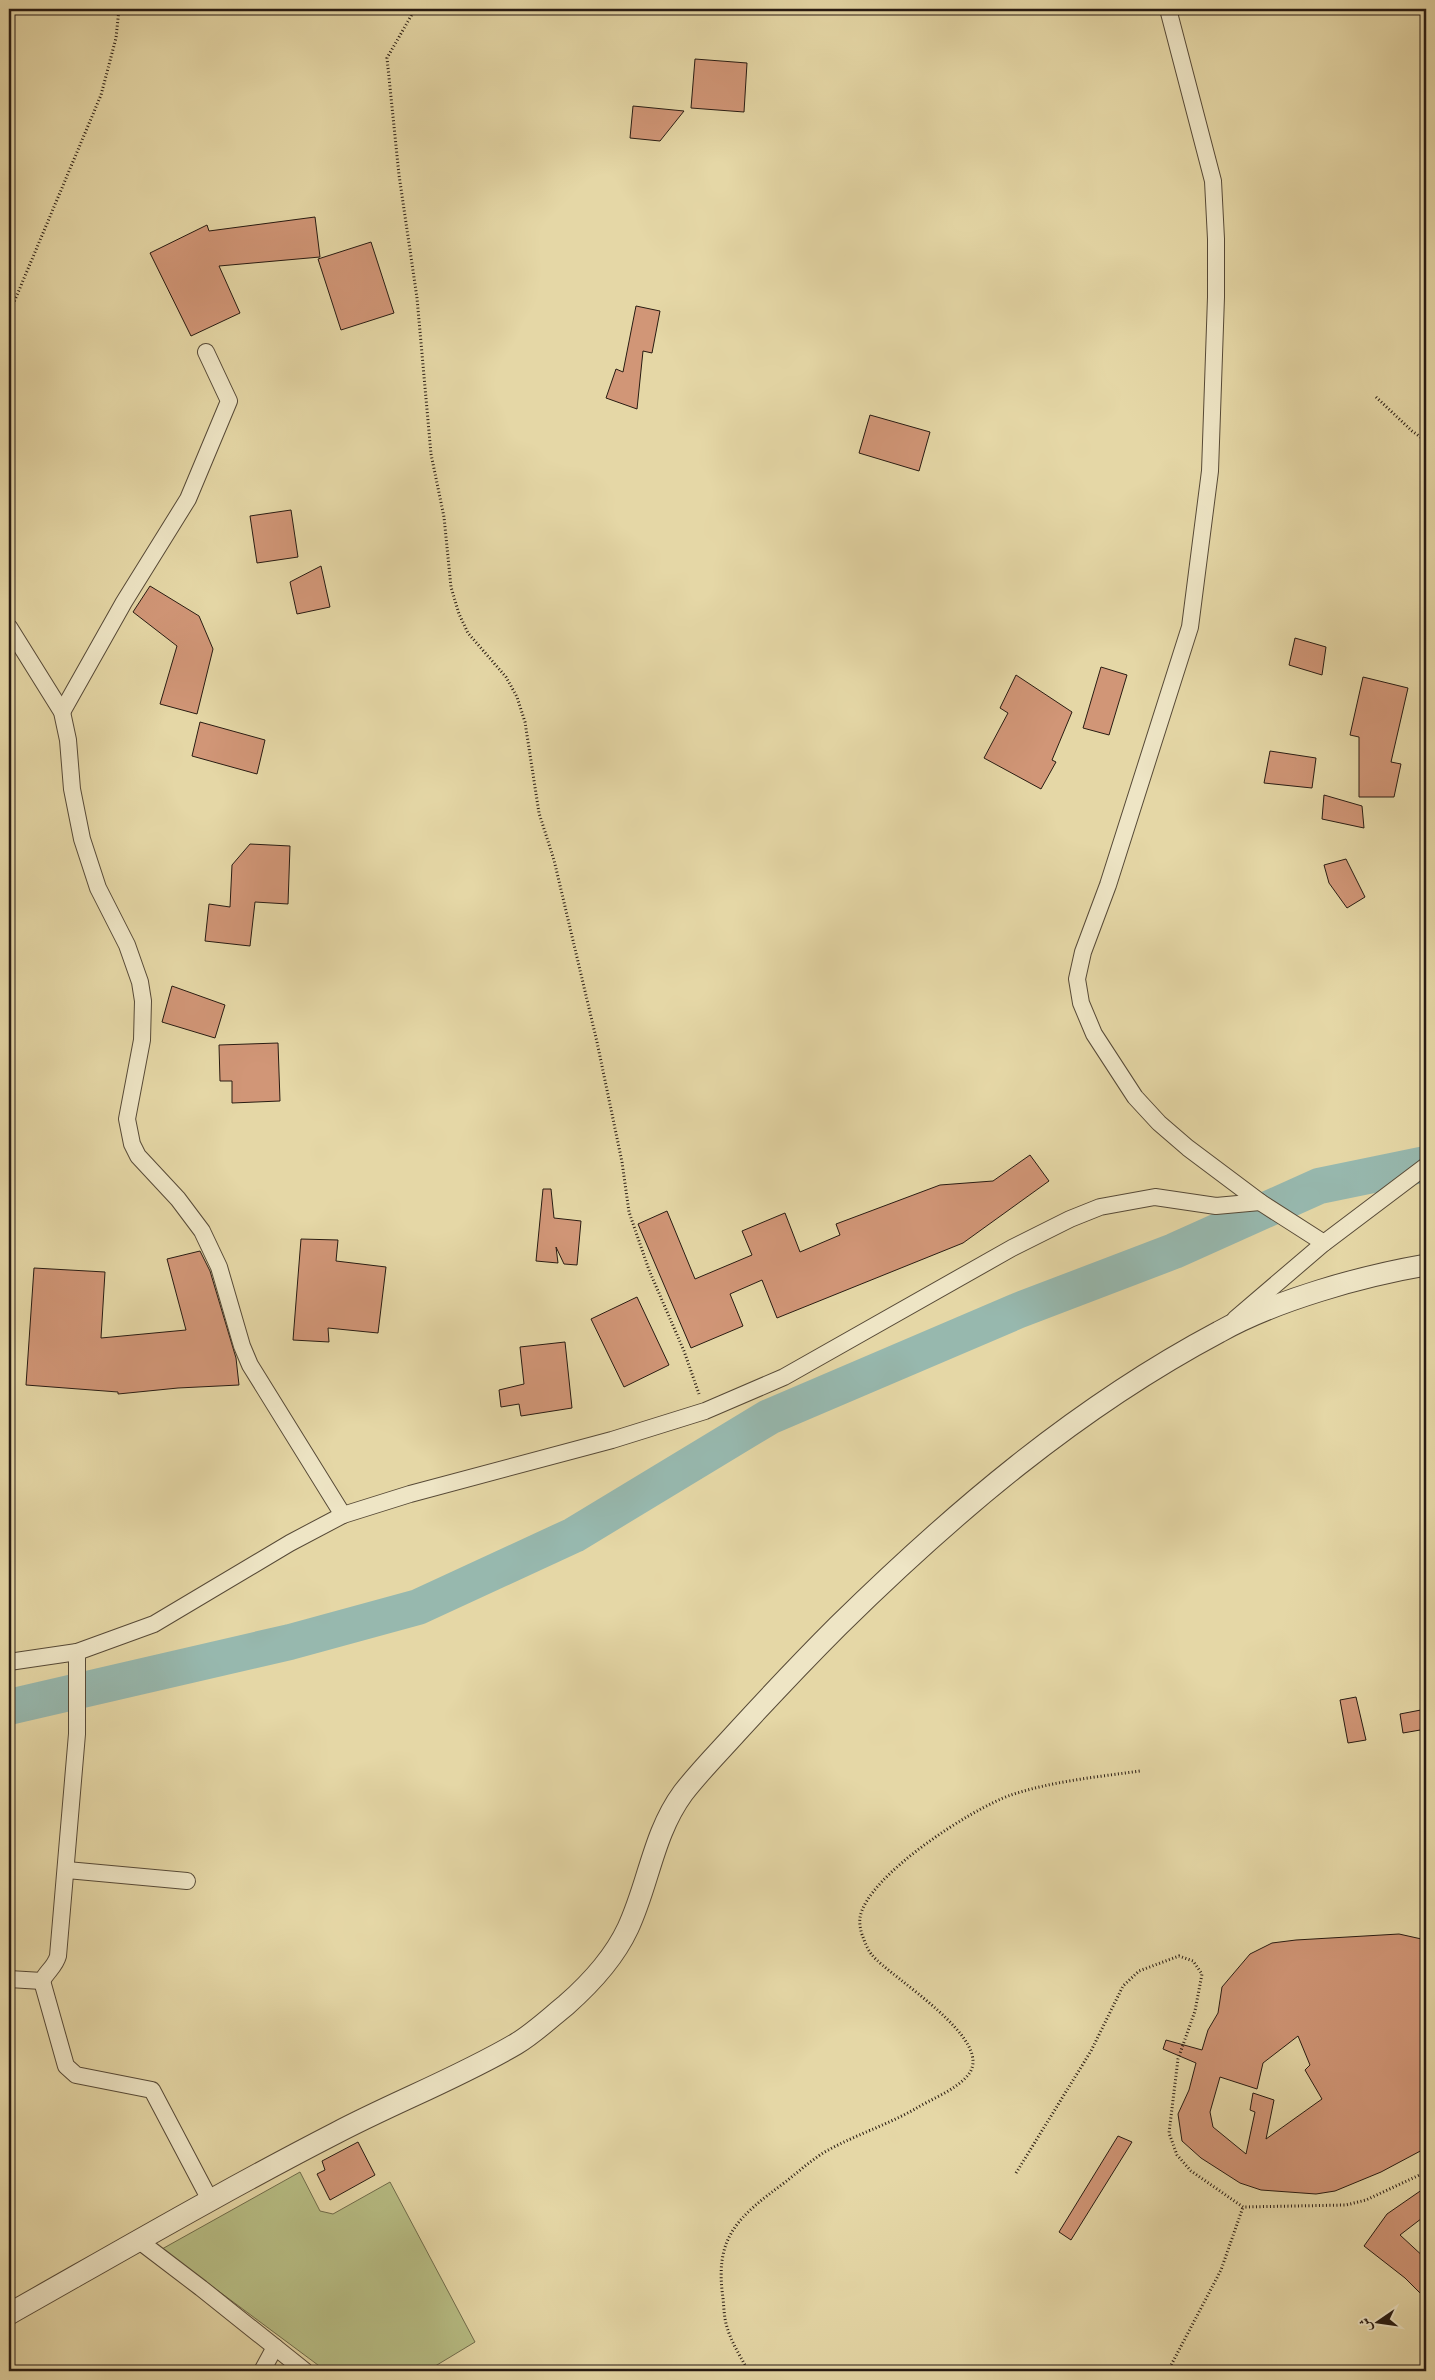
<svg xmlns="http://www.w3.org/2000/svg" width="1435" height="2380" font-family="'IM FELL French Canon',Amiri,serif">
	<style>
		.green { fill: #b7bd84; stroke: #706c4b }
		.lines { fill: none; stroke-linecap: round; stroke-linejoin: round }
		.river { stroke: #97b8ae; stroke-width: 36 }
		.building { fill: #d19677; stroke: #281b12; fill-rule: evenodd }
		.minor-casing { stroke: #574a37; stroke-width: 18 }
		.tertiary-casing { stroke: #574a37; stroke-width: 23 }
		.path { stroke: #281b12; stroke-width: 3; stroke-dasharray: 1 2.5; stroke-linecap: butt }
		.minor { stroke: #eee5c5; stroke-width: 16 }
		.tertiary { stroke: #eee5c5; stroke-width: 21 }
	</style>
	<rect width="100%" height="100%" fill="#e5d7a6"/>
	<filter id="stains"><feTurbulence type="fractalNoise" baseFrequency=".004" numOctaves="4"/><feColorMatrix values="0 0 0 0 .2 0 0 0 0 .09 0 0 0 0 .02 0 0 0 .5 -.17"/></filter>
	<radialGradient id="worn" r=".72"><stop offset=".6" stop-color="#630" stop-opacity="0"/><stop offset="1" stop-color="#630" stop-opacity=".3"/></radialGradient>
	<path class="green" d="M300 2172 320 2211 333 2214 390 2182 475 2342 427 2371H326L162 2249Z"/>
	<g class="lines">
		<path class="river" d="M9 1707 290 1642 418 1607 574 1535 769 1417 1017 1311 1174 1251 1319 1186 1426 1164"/>
	</g>
	<g class="building">
		<path d="M695 59 747 63 744 112 691 108Z"/>
		<path d="M633 106 684 111 660 141 630 138Z"/>
		<path d="M315 217 320 257 219 266 240 313 191 336 150 253 207 225 209 231Z"/>
		<path d="M371 242 394 313 341 330 318 259Z"/>
		<path d="M636 306 660 311 652 353 643 351 637 409 606 398 616 369 623 372Z"/>
		<path d="M870 415 930 432 919 471 859 453Z"/>
		<path d="M291 510 298 557 257 563 250 516Z"/>
		<path d="M321 566 330 607 297 614 290 582Z"/>
		<path d="M150 586 199 616 213 649 197 714 160 704 177 646 133 612Z"/>
		<path d="M1295 638 1326 647 1322 675 1289 665Z"/>
		<path d="M1101 667 1127 675 1109 735 1083 728Z"/>
		<path d="M1016 675 1072 712 1052 760 1056 762 1041 789 984 758 1008 713 1000 708Z"/>
		<path d="M1363 677 1408 688 1391 762 1401 764 1394 797H1359V737L1350 735Z"/>
		<path d="M200 722 265 740 257 774 192 756Z"/>
		<path d="M1270 751 1316 758 1312 788 1264 783Z"/>
		<path d="M1324 795 1362 806 1364 828 1322 819Z"/>
		<path d="M250 844 290 846 288 904 255 902 250 946 205 941 209 904 230 907 232 865Z"/>
		<path d="M1346 859 1365 897 1347 908 1329 883 1324 865Z"/>
		<path d="M172 986 225 1005 215 1038 162 1022Z"/>
		<path d="M278 1043 280 1101 232 1103V1081H220L219 1045Z"/>
		<path d="M1030 1155 1049 1181 963 1243 777 1318 762 1280 730 1294 743 1326 691 1348 638 1224 667 1211 695 1279 752 1255 742 1231 785 1213 800 1252 840 1235 836 1224 940 1185 993 1181Z"/>
		<path d="M543 1189H551L554 1218 581 1221 577 1265 564 1264 556 1247 558 1263 536 1261Z"/>
		<path d="M301 1239 338 1240 336 1261 386 1267 378 1333 328 1328 329 1342 293 1340Z"/>
		<path d="M200 1251 210 1271 236 1358 239 1385 178 1388 118 1394V1392L26 1385 34 1268 105 1272 101 1338 186 1330 167 1259Z"/>
		<path d="M637 1297 669 1365 624 1387 591 1319Z"/>
		<path d="M565 1342 572 1408 521 1416 519 1404 501 1407 499 1390 524 1384 520 1347Z"/>
		<path d="M1356 1697 1366 1740 1348 1743 1340 1700Z"/>
		<path d="M1426 1709V1729L1403 1733 1400 1714Z"/>
		<path d="M1399 1934 1426 1940V2148L1381 2172 1335 2191 1316 2194 1261 2190 1240 2183 1201 2158 1182 2141 1178 2114 1189 2090 1196 2063 1163 2049 1166 2040 1202 2050 1208 2030 1218 2013 1222 1987 1250 1954 1272 1943 1296 1940ZM1298 2036 1310 2065 1305 2070 1322 2099 1266 2139 1274 2100 1253 2093 1250 2110 1255 2112 1246 2154 1213 2127 1210 2112 1220 2077 1257 2089 1263 2063Z"/>
		<path d="M1118 2136 1132 2142 1071 2240 1059 2232Z"/>
		<path d="M358 2142 375 2175 330 2200 317 2174 325 2170 322 2161Z"/>
		<path d="M1426 2187V2215L1400 2235 1426 2259V2299L1405 2278 1364 2246 1387 2214Z"/>
	</g>
	<g class="lines">
		<g class="minor-casing">
			<g id="minor">
				<path d="M1168 9 1213 181 1216 239V297L1210 471 1190 627 1108 885 1083 952 1077 979 1081 1003 1094 1034 1135 1097 1159 1123 1188 1148 1260 1202 1324 1243"/>
				<path d="M9 627 62 712 68 740 72 789 82 839 98 888 127 945 140 982 143 1001 142 1040 127 1119 132 1144 138 1156 178 1199 202 1231 219 1267 242 1346 250 1365 343 1515"/>
				<path d="M62 712 124 602 188 499 229 401 206 352"/>
				<path d="M1235 1319 1324 1243 1426 1166"/>
				<path d="M9 1662 77 1652 154 1624 290 1543 343 1515 410 1494 612 1440 705 1411 784 1377 1012 1248 1070 1219 1100 1207 1155 1197 1216 1206 1260 1202"/>
				<path d="M67 1870 187 1881"/>
				<path d="M9 1979 42 1981C47 1971 55 1967 58 1956L77 1734V1652"/>
				<path d="M42 1981 66 2066 76 2075 152 2090 210 2200"/>
				<path d="M138 2240 201 2288 305 2371"/>
				<path d="M262 2371 275 2347"/>
			</g>
		</g>
		<g class="tertiary-casing">
			<path id="tertiary" d="M9 2314C117 2253 225 2190 336 2133 395 2102 458 2078 516 2044 533 2034 550 2018 566 2005 591 1983 614 1958 628 1928 649 1883 653 1834 683 1793 700 1771 719 1752 737 1732 770 1696 803 1661 838 1626 953 1513 1076 1408 1219 1332 1276 1300 1362 1276 1426 1265"/>
		</g>
		<g class="path">
			<path d="M415 9 387 58 399 175 417 298 431 454 444 517 451 587 459 614 468 633 506 677 517 697 525 722 539 813 554 860 597 1042 622 1162 629 1212 649 1270 684 1351 699 1394"/>
			<path d="M9 314 101 95 116 38 119 9"/>
			<path d="M1376 397 1412 431 1426 441"/>
			<path d="M1016 2173 1091 2051 1123 1986 1139 1971 1179 1956 1193 1961 1202 1974 1195 2011 1178 2059 1169 2133 1177 2155 1191 2171 1243 2207 1346 2205 1366 2200 1426 2172"/>
			<path d="M748 2371C741 2357 731 2342 727 2327 724 2318 724 2308 723 2298 714 2237 738 2217 784 2183 797 2173 809 2162 823 2153 852 2136 885 2126 915 2109 931 2099 956 2090 968 2075 997 2040 891 1978 872 1955 868 1950 865 1943 863 1937 861 1933 859 1923 860 1918 866 1876 973 1808 1011 1795 1053 1781 1097 1777 1140 1771"/>
			<path d="M1168 2371 1221 2270 1243 2207"/>
		</g>
		<use href="#minor" class="minor"/>
		<use href="#tertiary" class="tertiary"/>
	</g>
	<rect width="1435" height="2380" fill="none" stroke="#e5d7a6" stroke-width="30"/>
	<rect x="10" y="10" width="1415" height="2360" fill="none" stroke="#281b12" stroke-width="2.5"/>
	<rect x="15" y="15" width="1405" height="2350" fill="none" stroke="#281b12"/>
	<g transform="translate(1378 2322) rotate(257)" stroke="#eee5c5" stroke-width="4" paint-order="stroke">
	<path d="M0-4L9 19L0 12L-9 19Z" fill="#281b12"/>
	<text y="-8" font-size="14" font-weight="bold" text-anchor="middle" fill="#281b12">ش</text>
	</g>
	<rect width="100%" height="100%" filter="url(#stains)"/>
	<rect width="100%" height="100%" fill="url(#worn)"/>
</svg>
